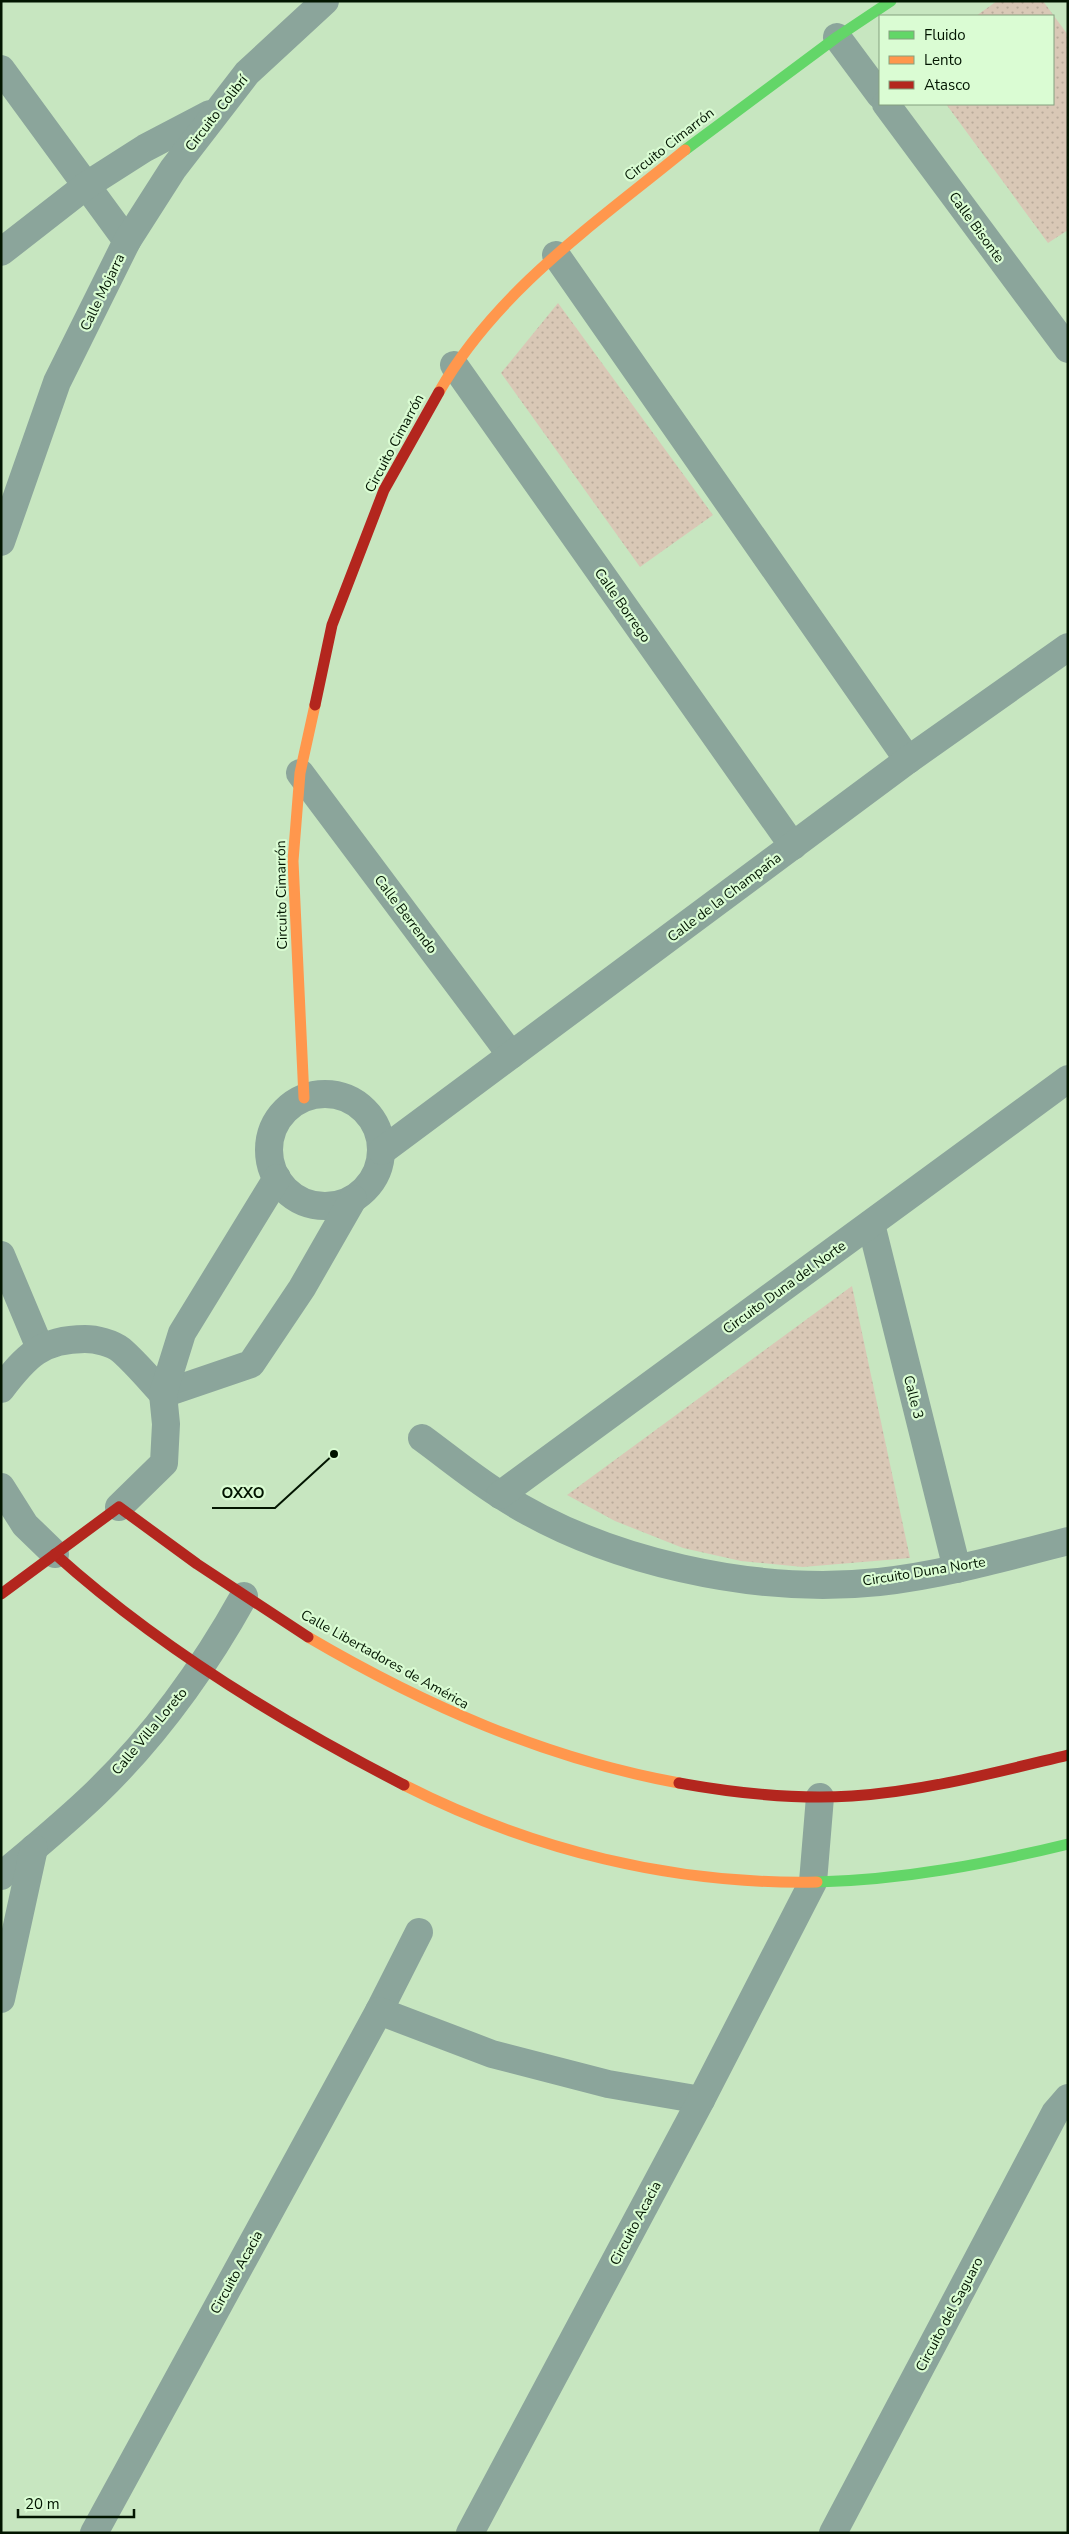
<svg xmlns="http://www.w3.org/2000/svg" width="1069" height="2534" font-family="'Nunito Sans',sans-serif">
	<style>
		.park { fill: url(#park-dots) }
		.lines { fill: none; stroke-linecap: round; stroke-linejoin: round }
		.street { stroke: #8ba59b; stroke-width: 28 }
		.fast { stroke: #63d668; stroke-width: 11 }
		.slow { stroke: #ff974d; stroke-width: 11 }
		.jam { stroke: #b3261e; stroke-width: 11 }
		.labels { text-anchor: middle; stroke-width: 4.5; stroke-linejoin: round; paint-order: stroke }
		.street-label { font-size: 14px; fill: #021500; stroke: #dafcd3 }
		.leader { fill: none; stroke: #021500; stroke-width: 2 }
		.callout-dot { fill: #021500; stroke: #dafcd3; stroke-width: 2 }
		.callout-label { font-size: 15px; text-anchor: middle; font-weight: bold; fill: #021500; stroke: #dafcd3; stroke-width: 4.5; stroke-linejoin: round; paint-order: stroke }
	</style>
	<defs>
		<pattern id="park-dots" width="8" height="8" patternUnits="userSpaceOnUse" patternTransform="scale(1.25)"><rect width="8" height="8" fill="#d9c8b6"/><path d="M2 2h.1M6 6h.1" fill="none" stroke="#b9ab9b" stroke-width="1.8" stroke-linecap="round"/></pattern>
	</defs>
	<rect width="100%" height="100%" fill="#c7e6c0"/>
	<g class="park">
		<path d="M997 1H1043L1068 35V230L1048 243 946 104H1053V16H976Z"/>
		<path d="M558 303 713 515 640 567 501 373Z"/>
		<path d="M852 1286 910 1558 803 1567 741 1561 683 1548 615 1521 567 1495Z"/>
	</g>
	<g class="lines">
		<g class="street">
			<path d="M837 37 880 95"/>
			<path d="M1 69 127 241"/>
			<path d="M886 104 1068 349"/>
			<path d="M1 252 87 185 145 148 210 114"/>
			<path d="M556 255 908 760"/>
			<path d="M454 365 793 846"/>
			<path d="M1 542 57 382 127 241 173 169 247 73 325 1"/>
			<path d="M300 773 511 1055"/>
			<circle cx="325" cy="1150" r="56"/>
			<path d="M382 1151 908 760 1068 647"/>
			<path d="M871 1224 957 1569"/>
			<path d="M1 1255 40 1348"/>
			<path d="M1 1389C26 1356 42 1339 85 1339 96 1339 112 1343 121 1350 136 1363 150 1380 163 1394"/>
			<path d="M163 1394 251 1364 302 1288 353 1199"/>
			<path d="M422 1438C448 1457 472 1477 499 1494 603 1562 756 1595 879 1582 943 1575 1006 1557 1068 1541"/>
			<path d="M1 1487 25 1525 55 1554"/>
			<path d="M500 1495 1068 1079"/>
			<path d="M119 1507 164 1463 166 1424 163 1394 182 1333 277 1178"/>
			<path d="M1 1876C33 1849 66 1822 96 1793 155 1736 204 1668 244 1596"/>
			<path d="M1 1999 34 1848"/>
			<path d="M379 2011 419 1932"/>
			<path d="M94 2533 379 2011 492 2054 608 2084 701 2100"/>
			<path d="M470 2533 701 2100 813 1882 820 1797"/>
			<path d="M833 2533 1055 2113 1068 2098"/>
		</g>
		<g class="fast">
			<path d="M685 150 837 37 891 1"/>
			<path d="M817 1882C902 1880 986 1864 1068 1844"/>
		</g>
		<g class="slow">
			<path d="M439 392C496 291 597 222 685 150"/>
			<path d="M304 1098 293 861 300 773 315 705"/>
			<path d="M308 1637C424 1705 546 1759 679 1783"/>
			<path d="M404 1785C532 1850 673 1885 817 1882"/>
		</g>
		<g class="jam">
			<path d="M315 705 332 625 384 490 439 392"/>
			<path d="M55 1554C156 1645 283 1723 404 1785"/>
			<path d="M1 1594 119 1507 197 1564 308 1637"/>
			<path d="M679 1783C735 1793 795 1800 852 1796 926 1791 997 1772 1068 1755"/>
		</g>
	</g>
	<g class="labels">
		<g class="street-label">
			<text transform="translate(216 113) rotate(-52)" y="5">Circuito Colibrí</text>
			<text transform="translate(669 144) rotate(-38)" y="5">Circuito Cimarrón</text>
			<text transform="translate(977 227) rotate(54)" y="5">Calle Bisonte</text>
			<text transform="translate(102 292) rotate(-64)" y="5">Calle Mojarra</text>
			<text transform="translate(394 443) rotate(-62)" y="5">Circuito Cimarrón</text>
			<text transform="translate(623 605) rotate(55)" y="5">Calle Borrego</text>
			<text transform="translate(281 895) rotate(-91)" y="5">Circuito Cimarrón</text>
			<text transform="translate(724 897) rotate(-37)" y="5">Calle de la Champaña</text>
			<text transform="translate(406 914) rotate(53)" y="5">Calle Berrendo</text>
			<text transform="translate(784 1287) rotate(-36)" y="5">Circuito Duna del Norte</text>
			<text transform="translate(914 1397) rotate(76)" y="5">Calle 3</text>
			<text transform="translate(924 1571) rotate(-9)" y="5">Circuito Duna Norte</text>
			<text transform="translate(385 1659) rotate(29)" y="5">Calle Libertadores de América</text>
			<text transform="translate(149 1731) rotate(-50)" y="5">Calle Villa Loreto</text>
			<text transform="translate(635 2223) rotate(-62)" y="5">Circuito Acacia</text>
			<text transform="translate(236 2272) rotate(-61)" y="5">Circuito Acacia</text>
			<text transform="translate(949 2314) rotate(-62)" y="5">Circuito del Saguaro</text>
		</g>
	</g>
	<path class="leader" d="M334 1454L275 1508H212"/>
	<circle class="callout-dot" cx="334" cy="1454" r="5"/>
	<g class="callout-label">
		<text x="243" y="1498">OXXO</text>
	</g>
	<rect width="1069" height="2534" fill="none" stroke="#021500" stroke-width="5"/>
	<rect x="879" y="15" width="175" height="90" fill="#dafcd3" stroke="#84a07f"/>
	<rect x="889" y="31" width="25" height="8" fill="#63d668" stroke="#84a07f"/>
	<text x="924" y="40" font-size="15" fill="#021500">Fluido</text>
	<rect x="889" y="56" width="25" height="8" fill="#ff974d" stroke="#84a07f"/>
	<text x="924" y="65" font-size="15" fill="#021500">Lento</text>
	<rect x="889" y="81" width="25" height="8" fill="#b3261e" stroke="#84a07f"/>
	<text x="924" y="90" font-size="15" fill="#021500">Atasco</text>
	<path d="M18 2509v8h116v-8" fill="none" stroke="#021500" stroke-width="2.5"/>
	<text x="25" y="2509" font-size="15" fill="#021500" stroke="#dafcd3" stroke-width="4" paint-order="stroke">20 m</text>
</svg>
